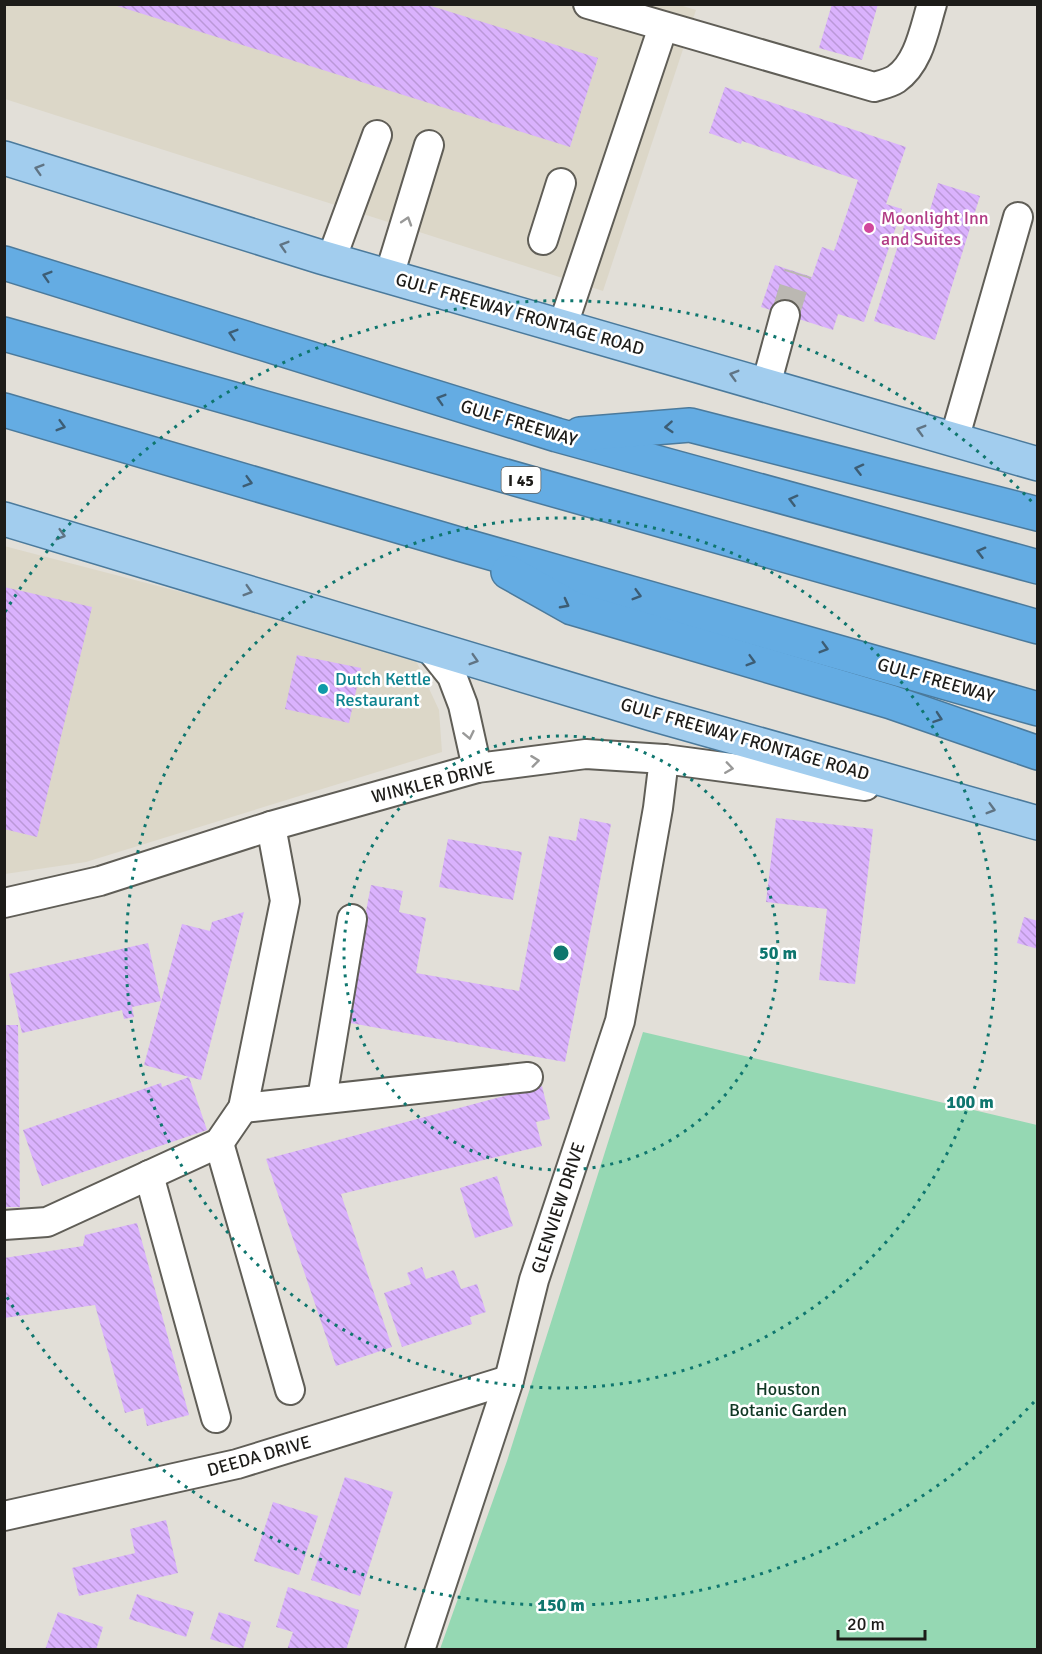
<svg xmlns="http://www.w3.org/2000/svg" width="1042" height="1654" font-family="Signika,sans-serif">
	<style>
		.built { fill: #dcd7c8 }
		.garden { fill: #95d8b3 }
		.building { fill: url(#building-back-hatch) }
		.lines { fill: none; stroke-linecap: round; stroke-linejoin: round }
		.minor-tunnel { stroke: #bbb8b2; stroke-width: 28; stroke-dasharray: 28 14; stroke-linecap: butt }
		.minor-casing { stroke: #605e57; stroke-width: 32 }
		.major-casing { stroke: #4b7a9c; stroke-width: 36 }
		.highway-casing { stroke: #4b7a9c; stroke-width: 36 }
		.minor { stroke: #fff; stroke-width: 28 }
		.major { stroke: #a2cdee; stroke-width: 33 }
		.highway { stroke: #64ace3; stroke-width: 33 }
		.oneway { stroke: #607484 }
		.oneway2 { stroke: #999998 }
		.oneway3 { stroke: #3d5d74 }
		.ring { fill: none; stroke: #0f766e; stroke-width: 3; stroke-dasharray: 3 6 }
		.hotel-dot { fill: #d1479c; stroke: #fff; stroke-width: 2 }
		.culture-dot { fill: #0f9aa8; stroke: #fff; stroke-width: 2 }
		.labels { text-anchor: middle; stroke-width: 5; stroke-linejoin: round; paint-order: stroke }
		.shield { fill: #fff; stroke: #61605e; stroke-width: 1.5 }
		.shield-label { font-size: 16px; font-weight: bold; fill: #1d1c19 }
		.hotel-label { font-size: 18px; fill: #b23c85; stroke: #fff; text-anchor: start }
		.street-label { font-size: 18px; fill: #1d1c19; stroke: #fff }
		.culture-label { font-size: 18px; fill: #0d838f; stroke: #fff; text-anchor: start }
		.park-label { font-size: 18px; fill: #103824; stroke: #fff }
		.centre { fill: #0f766e; stroke: #fff; stroke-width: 3 }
		.ring-label { font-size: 18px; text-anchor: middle; font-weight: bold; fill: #0f766e; stroke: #fff; stroke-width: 5; stroke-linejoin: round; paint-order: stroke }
	</style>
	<defs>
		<pattern id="building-back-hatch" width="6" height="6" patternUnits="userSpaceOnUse" patternTransform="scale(1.5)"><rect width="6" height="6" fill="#dab2fd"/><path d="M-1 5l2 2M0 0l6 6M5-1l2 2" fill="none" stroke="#bb98d8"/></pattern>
	</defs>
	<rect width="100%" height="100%" fill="#e2dfd8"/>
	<g class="built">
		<path d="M676 4 696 10 603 291 5 99V5Z"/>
		<path d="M4 546 412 652 439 710 442 752 86 862 5 874Z"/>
	</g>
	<path class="garden" d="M643 1032 1037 1125V1649H440L507 1461Z"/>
	<g class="building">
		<path d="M832 4H878L862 60 819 48Z"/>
		<path d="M114 5H428L598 58 570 147Z"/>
		<path d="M725 87 906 147 886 204 902 209 864 322 838 314 833 330 761 307 775 265 812 277 822 247 834 251 858 180 742 141 741 144 709 133Z"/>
		<path d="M938 183 980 196 935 340 874 321 908 214 927 220Z"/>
		<path d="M4 587 92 607 37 837 4 829Z"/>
		<path d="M297 655 361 668 349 723 285 709Z"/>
		<path d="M580 818 611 824 565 1062 345 1022 371 885 403 891 399 912 426 918 416 973 519 991 549 836 576 841Z"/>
		<path d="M776 818 873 829 855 984 819 980 827 909 766 902Z"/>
		<path d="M448 839 522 852 513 900 439 887Z"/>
		<path d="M244 912 201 1080 144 1065 182 924 210 931 212 922Z"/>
		<path d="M1024 917 1038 921V949L1017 943Z"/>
		<path d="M148 943 161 1001 132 1007 134 1017 124 1019 122 1010 22 1033 9 974Z"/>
		<path d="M4 1025H18L20 1207H4Z"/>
		<path d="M189 1077 207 1130 42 1186 23 1130 161 1083 162 1087Z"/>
		<path d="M542 1086 550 1119 536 1122 542 1146 341 1194 392 1347 336 1366 266 1159Z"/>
		<path d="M497 1176 513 1226 475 1238 460 1188Z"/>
		<path d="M137 1223 189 1415 147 1426 143 1408 125 1413 95 1305 4 1318V1258L83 1246 85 1235Z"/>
		<path d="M422 1267 426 1279 454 1270 461 1289 477 1284 486 1312 470 1317 472 1324 402 1347 384 1293 411 1284 407 1273Z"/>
		<path d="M345 1477 393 1492 360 1596 311 1580Z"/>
		<path d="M273 1502 318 1516 299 1575 254 1561Z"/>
		<path d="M166 1520 178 1573 79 1596 72 1568 135 1553 130 1529Z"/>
		<path d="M288 1587 359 1610 346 1650H287L293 1632 276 1627Z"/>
		<path d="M137 1594 194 1612 186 1637 129 1619Z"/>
		<path d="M58 1612 103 1627 96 1650H45Z"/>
		<path d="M219 1612 251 1622 243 1649 210 1639Z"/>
	</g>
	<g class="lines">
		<path class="minor-tunnel" d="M785 315 798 273"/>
		<g class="minor-casing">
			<g id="minor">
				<path d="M588 4 874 87C881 85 890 83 896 79 919 63 924 30 932 4"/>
				<path d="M543 240 561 183"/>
				<path d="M331 260 377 135"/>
				<path d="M389 276 429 145"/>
				<path d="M563 325 663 27"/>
				<path d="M766 385 785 315"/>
				<path d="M954 440 1018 217"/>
				<path d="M428 646 452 676 463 705 477 768"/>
				<path d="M4 903 100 881 271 826 477 768 586 754 664 759 865 786"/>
				<path d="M322 1099 352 919"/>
				<path d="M243 1108 528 1077"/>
				<path d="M219 1143 290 1390"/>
				<path d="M149 1175 216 1418"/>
				<path d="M4 1225 47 1222 219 1143 243 1108 285 901 271 826"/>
				<path d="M4 1516 237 1464 509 1380"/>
				<path d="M420 1650 509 1380 534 1280 620 1021 658 808 664 759"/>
			</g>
		</g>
		<g class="major-casing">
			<g id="major">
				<path d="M4 158 321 257 1038 464"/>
				<path d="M4 519 652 714 1038 823"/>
			</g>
		</g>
		<g class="highway-casing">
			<g id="highway">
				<path d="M4 263 557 435 1038 567"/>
				<path d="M4 334 1038 627"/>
				<path d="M4 410 459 544 1038 709"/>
				<path d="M580 434 690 425 1038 514"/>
				<path d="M508 572 572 608 891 702 1038 753"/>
			</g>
		</g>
		<use href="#minor" class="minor"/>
		<use href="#major" class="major"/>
		<use href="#highway" class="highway"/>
	</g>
	<defs><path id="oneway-chevron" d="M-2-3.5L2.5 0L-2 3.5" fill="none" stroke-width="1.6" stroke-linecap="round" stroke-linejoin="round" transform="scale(1.5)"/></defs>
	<g class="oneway">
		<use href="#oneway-chevron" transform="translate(39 169) rotate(-163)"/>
		<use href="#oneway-chevron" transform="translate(284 246) rotate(-163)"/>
		<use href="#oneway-chevron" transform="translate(734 375) rotate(-164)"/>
		<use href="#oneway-chevron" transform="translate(921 430) rotate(-164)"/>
		<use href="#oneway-chevron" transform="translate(61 535) rotate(16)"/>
		<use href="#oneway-chevron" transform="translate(248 591) rotate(17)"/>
		<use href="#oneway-chevron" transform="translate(474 660) rotate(17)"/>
		<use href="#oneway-chevron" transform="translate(991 809) rotate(16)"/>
	</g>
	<g class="oneway2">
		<use href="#oneway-chevron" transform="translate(407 221) rotate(-72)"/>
		<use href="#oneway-chevron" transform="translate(469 735) rotate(78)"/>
		<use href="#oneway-chevron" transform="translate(535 761) rotate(-7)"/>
		<use href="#oneway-chevron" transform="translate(729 768) rotate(8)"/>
	</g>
	<g class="oneway3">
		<use href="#oneway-chevron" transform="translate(47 276) rotate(-163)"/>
		<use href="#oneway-chevron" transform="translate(233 334) rotate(-163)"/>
		<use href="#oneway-chevron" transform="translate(441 399) rotate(-163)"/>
		<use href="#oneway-chevron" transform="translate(61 426) rotate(16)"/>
		<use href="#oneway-chevron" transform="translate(669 427) rotate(176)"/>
		<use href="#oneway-chevron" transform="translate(859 469) rotate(-166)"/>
		<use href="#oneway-chevron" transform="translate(248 482) rotate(16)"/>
		<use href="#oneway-chevron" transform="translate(793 500) rotate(-165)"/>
		<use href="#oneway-chevron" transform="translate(981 552) rotate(-165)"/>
		<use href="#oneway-chevron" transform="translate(637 595) rotate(16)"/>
		<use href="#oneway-chevron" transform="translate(565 604) rotate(28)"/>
		<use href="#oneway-chevron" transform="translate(824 648) rotate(16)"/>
		<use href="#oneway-chevron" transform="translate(751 661) rotate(16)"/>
		<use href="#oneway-chevron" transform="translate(938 718) rotate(19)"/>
	</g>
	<g class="ring">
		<circle cx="561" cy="953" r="217"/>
		<circle cx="561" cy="953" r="435"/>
		<path d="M1034 1402A652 652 0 0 1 5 1294M5 612A652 652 0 0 1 1034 504"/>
	</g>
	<circle class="hotel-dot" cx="869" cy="228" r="6"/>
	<circle class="culture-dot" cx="323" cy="689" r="6"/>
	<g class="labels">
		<rect class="shield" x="501.5" y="467" width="39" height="26" rx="4.5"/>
		<g class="shield-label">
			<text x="521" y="486">I 45</text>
		</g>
		<g class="hotel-label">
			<text x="881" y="224">Moonlight Inn<tspan x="881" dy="21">and Suites</tspan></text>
		</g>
		<g class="street-label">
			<text transform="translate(520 314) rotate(16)" y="6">GULF FREEWAY FRONTAGE ROAD</text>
			<text transform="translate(519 423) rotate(17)" y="6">GULF FREEWAY</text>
			<text transform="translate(936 680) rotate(16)" y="6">GULF FREEWAY</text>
			<text transform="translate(745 739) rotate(16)" y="6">GULF FREEWAY FRONTAGE ROAD</text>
			<text transform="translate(433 782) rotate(-14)" y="6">WINKLER DRIVE</text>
			<text transform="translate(558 1208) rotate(-72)" y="6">GLENVIEW DRIVE</text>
			<text transform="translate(259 1456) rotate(-16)" y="6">DEEDA DRIVE</text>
		</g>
		<g class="culture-label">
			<text x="335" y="685">Dutch Kettle<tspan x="335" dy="21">Restaurant</tspan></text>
		</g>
		<g class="park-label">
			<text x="788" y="1395">Houston<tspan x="788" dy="21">Botanic Garden</tspan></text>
		</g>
	</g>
	<circle cx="561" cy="953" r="9" class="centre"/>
	<g class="ring-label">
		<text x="778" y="959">50 m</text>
		<text x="970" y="1108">100 m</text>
		<text x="561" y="1611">150 m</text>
	</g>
	<rect width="1042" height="1654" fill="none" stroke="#1d1c19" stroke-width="12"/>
	<path d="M838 1630v9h87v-9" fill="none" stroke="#1d1c19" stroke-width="3"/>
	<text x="847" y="1630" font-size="18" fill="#1d1c19" stroke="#ffffff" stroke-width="4.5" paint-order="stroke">20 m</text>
</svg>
